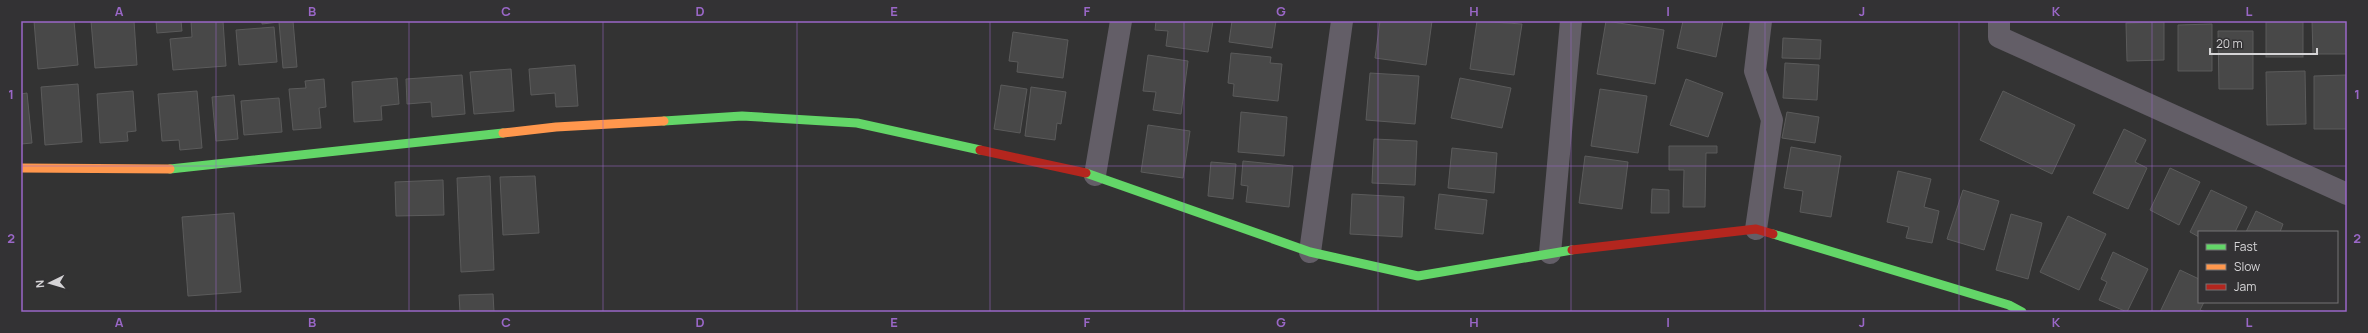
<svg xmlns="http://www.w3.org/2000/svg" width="2368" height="333" font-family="Manrope,sans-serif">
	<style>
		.building { fill: #484848; stroke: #5b5b5b }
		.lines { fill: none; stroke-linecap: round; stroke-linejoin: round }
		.street { stroke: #635e67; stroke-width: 22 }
		.fast { stroke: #63d668; stroke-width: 9 }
		.slow { stroke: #ff974d; stroke-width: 9 }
		.jam { stroke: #b3261e; stroke-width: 9 }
		.grid { fill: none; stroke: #9a67c7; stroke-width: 1; stroke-opacity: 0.55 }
		.neatline { fill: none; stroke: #9a67c7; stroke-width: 1.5 }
		.grid-label { font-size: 13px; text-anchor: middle; font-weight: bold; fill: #9a67c7 }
	</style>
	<rect width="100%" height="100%" fill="#333"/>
	<g class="building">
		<path d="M34 21H74L78 65 38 69Z"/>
		<path d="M91 21H134L137 65 95 68Z"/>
		<path d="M156 21H181L182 31 157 33Z"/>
		<path d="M191 21H223L226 66 173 70 170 39 192 37Z"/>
		<path d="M262 21H293L297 67 283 68 279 22 262 24Z"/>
		<path d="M1156 21H1213L1208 52 1166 46 1168 31 1155 30Z"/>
		<path d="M1232 21H1276L1272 48 1229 42Z"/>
		<path d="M1380 21H1432L1426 65 1375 58Z"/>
		<path d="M1477 21 1522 24 1514 75 1470 69Z"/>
		<path d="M1606 21 1664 30 1655 84 1597 74Z"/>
		<path d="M1683 21H1723L1716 57 1677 48Z"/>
		<rect x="2266" y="21" width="37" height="36"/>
		<path d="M2312 21H2347V54H2313Z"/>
		<path d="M2164 22V60L2127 61 2126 23Z"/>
		<path d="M2212 24V71H2178V25Z"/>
		<path d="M274 27 277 62 239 65 236 30Z"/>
		<path d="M2218 31H2253V89H2219Z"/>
		<path d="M1013 32 1068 40 1063 78 1017 72 1018 62 1009 61Z"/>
		<path d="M1783 38 1821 40 1820 59 1782 58Z"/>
		<path d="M1231 53 1271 57 1270 63 1282 64 1278 101 1233 96 1234 84 1228 83Z"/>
		<path d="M1148 55 1188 61 1181 114 1153 110 1156 92 1143 91Z"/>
		<path d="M1785 63 1819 65 1817 100 1783 98Z"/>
		<path d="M575 65 578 106 556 107 555 93 531 95 529 69Z"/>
		<path d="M511 69 514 111 474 114 470 72Z"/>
		<path d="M2305 71 2306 124 2267 125 2266 72Z"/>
		<path d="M1370 73 1419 76 1415 124 1366 120Z"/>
		<path d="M462 75 465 114 432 117 431 102 407 104 406 79Z"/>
		<path d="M2346 75 2347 129H2314V76Z"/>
		<path d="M397 78 399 104 381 106 382 120 354 122 352 82Z"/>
		<path d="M1460 78 1511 88 1502 128 1451 118Z"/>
		<path d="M324 79 326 107 319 108 321 128 293 130 289 89 306 88 305 81Z"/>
		<path d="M1686 79 1723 93 1708 137 1670 125Z"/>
		<path d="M78 84 82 142 45 145 41 87Z"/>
		<path d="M1001 85 1027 89 1020 133 994 129Z"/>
		<path d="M1031 87 1066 92 1061 124 1057 123 1055 140 1025 136Z"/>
		<path d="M1600 89 1647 96 1638 153 1591 146Z"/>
		<path d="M133 91 136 131 127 132 128 141 100 143 97 94Z"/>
		<path d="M197 91 202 148 180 150 179 140 162 141 158 94Z"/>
		<path d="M2003 91 2075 125 2052 174 1980 140Z"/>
		<path d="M27 93 32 143 21 144V94Z"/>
		<path d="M234 95 238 139 216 141 212 97Z"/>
		<path d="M279 98 282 132 244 135 241 101Z"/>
		<path d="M1241 112 1287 117 1284 156 1238 152Z"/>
		<path d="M1787 112 1819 117 1815 143 1782 138Z"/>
		<path d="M1148 125 1190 131 1183 178 1141 172Z"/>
		<path d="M2124 129 2146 140 2135 162 2147 168 2128 209 2093 193Z"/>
		<path d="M1374 139 1417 141 1415 185 1372 183Z"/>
		<path d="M1669 146H1717V153H1706L1705 207H1683L1684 170H1669Z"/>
		<path d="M1791 147 1841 156 1831 217 1800 212 1803 191 1784 188Z"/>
		<path d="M1452 148 1497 153 1494 193 1448 188Z"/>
		<path d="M1585 156 1628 162 1622 209 1579 203Z"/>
		<path d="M1243 161 1293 166 1289 207 1246 202 1248 186 1241 185Z"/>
		<path d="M1211 162 1236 164 1233 199 1208 196Z"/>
		<path d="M2170 168 2200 182 2179 225 2150 210Z"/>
		<path d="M1898 171 1931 179 1924 207 1939 211 1932 243 1906 238 1909 227 1887 222Z"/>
		<path d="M490 176 494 270 461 272 457 178Z"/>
		<path d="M535 176 539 233 503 235 500 177Z"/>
		<path d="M443 180 444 215 396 216 395 182Z"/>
		<path d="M1652 189 1669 190V213H1651Z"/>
		<path d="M1963 190 1999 201 1984 250 1947 239Z"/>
		<path d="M2211 190 2247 207 2235 232H2199V237L2190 232Z"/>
		<path d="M1352 194 1404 197 1402 237 1350 234Z"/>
		<path d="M1439 194 1487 200 1483 234 1435 229Z"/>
		<path d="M2256 211 2283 224 2280 232H2246Z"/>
		<path d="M234 213 241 292 188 296 182 217Z"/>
		<path d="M2011 214 2042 223 2028 279 1996 270Z"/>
		<path d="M2068 216 2106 234 2079 290 2040 272Z"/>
		<path d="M2113 252 2148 269 2127 312 2099 300 2107 282 2101 279Z"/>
		<path d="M2180 270 2199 279V302H2204L2200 310 2206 312H2160Z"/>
		<path d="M493 294 494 312H460L459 295Z"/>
	</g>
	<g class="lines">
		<g class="street">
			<path d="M1999 21V37L2347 194"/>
			<path d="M1095 175 1121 21"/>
			<path d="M1756 229 1772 120 1755 71 1761 21"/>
			<path d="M1310 252 1342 21"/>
			<path d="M1550 253 1571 21"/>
		</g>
		<g class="fast">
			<path d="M664 121 742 116 857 123 980 150"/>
			<path d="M170 169 503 133"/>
			<path d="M1086 173 1310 252 1418 276 1572 250"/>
			<path d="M1773 234 2009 305 2022 312"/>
		</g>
		<g class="slow">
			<path d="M503 133 556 127 664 121"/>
			<path d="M21 168 170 169"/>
		</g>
		<g class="jam">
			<path d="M980 150 1086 173"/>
			<path d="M1572 250 1756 229 1773 234"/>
		</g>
	</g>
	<path class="grid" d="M216 21V312M409 21V312M603 21V312M797 21V312M990 21V312M1184 21V312M1378 21V312M1571 21V312M1765 21V312M1959 21V312M2152 21V312M21 166H2347"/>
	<rect width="2368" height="333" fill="none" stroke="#333234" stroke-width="44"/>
	<rect x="2198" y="231" width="140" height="72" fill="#333234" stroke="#747375"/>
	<rect x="2206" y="244" width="20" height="6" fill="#63d668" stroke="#747375"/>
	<text x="2234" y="251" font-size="12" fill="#d5d4d6">Fast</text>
	<rect x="2206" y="264" width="20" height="6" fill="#ff974d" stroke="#747375"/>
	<text x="2234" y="271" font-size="12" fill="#d5d4d6">Slow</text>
	<rect x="2206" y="284" width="20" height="6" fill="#b3261e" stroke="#747375"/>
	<text x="2234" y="291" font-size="12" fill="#d5d4d6">Jam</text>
	<g transform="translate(50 283) rotate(265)" stroke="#333234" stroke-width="3" paint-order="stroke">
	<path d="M0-3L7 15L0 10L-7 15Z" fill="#d5d4d6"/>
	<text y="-6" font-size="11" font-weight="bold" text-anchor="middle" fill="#d5d4d6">N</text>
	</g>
	<path d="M2210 48v6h107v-6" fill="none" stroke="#d5d4d6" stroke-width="2"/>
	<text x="2216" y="48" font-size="12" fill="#d5d4d6" stroke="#333234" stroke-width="3" paint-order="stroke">20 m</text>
	<rect x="22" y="22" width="2324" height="289" class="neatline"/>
	<g class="grid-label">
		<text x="119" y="16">A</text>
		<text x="312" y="16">B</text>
		<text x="506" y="16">C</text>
		<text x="700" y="16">D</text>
		<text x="894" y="16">E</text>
		<text x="1087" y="16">F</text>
		<text x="1281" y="16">G</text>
		<text x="1474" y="16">H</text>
		<text x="1668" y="16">I</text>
		<text x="1862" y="16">J</text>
		<text x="2056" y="16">K</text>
		<text x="2249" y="16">L</text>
		<text x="11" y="99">1</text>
		<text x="2357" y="99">1</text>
		<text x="11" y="243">2</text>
		<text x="2357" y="243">2</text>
		<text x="119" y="327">A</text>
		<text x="312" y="327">B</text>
		<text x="506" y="327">C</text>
		<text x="700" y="327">D</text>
		<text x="894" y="327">E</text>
		<text x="1087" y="327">F</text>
		<text x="1281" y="327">G</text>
		<text x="1474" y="327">H</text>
		<text x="1668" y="327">I</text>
		<text x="1862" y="327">J</text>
		<text x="2056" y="327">K</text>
		<text x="2249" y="327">L</text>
	</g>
</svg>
